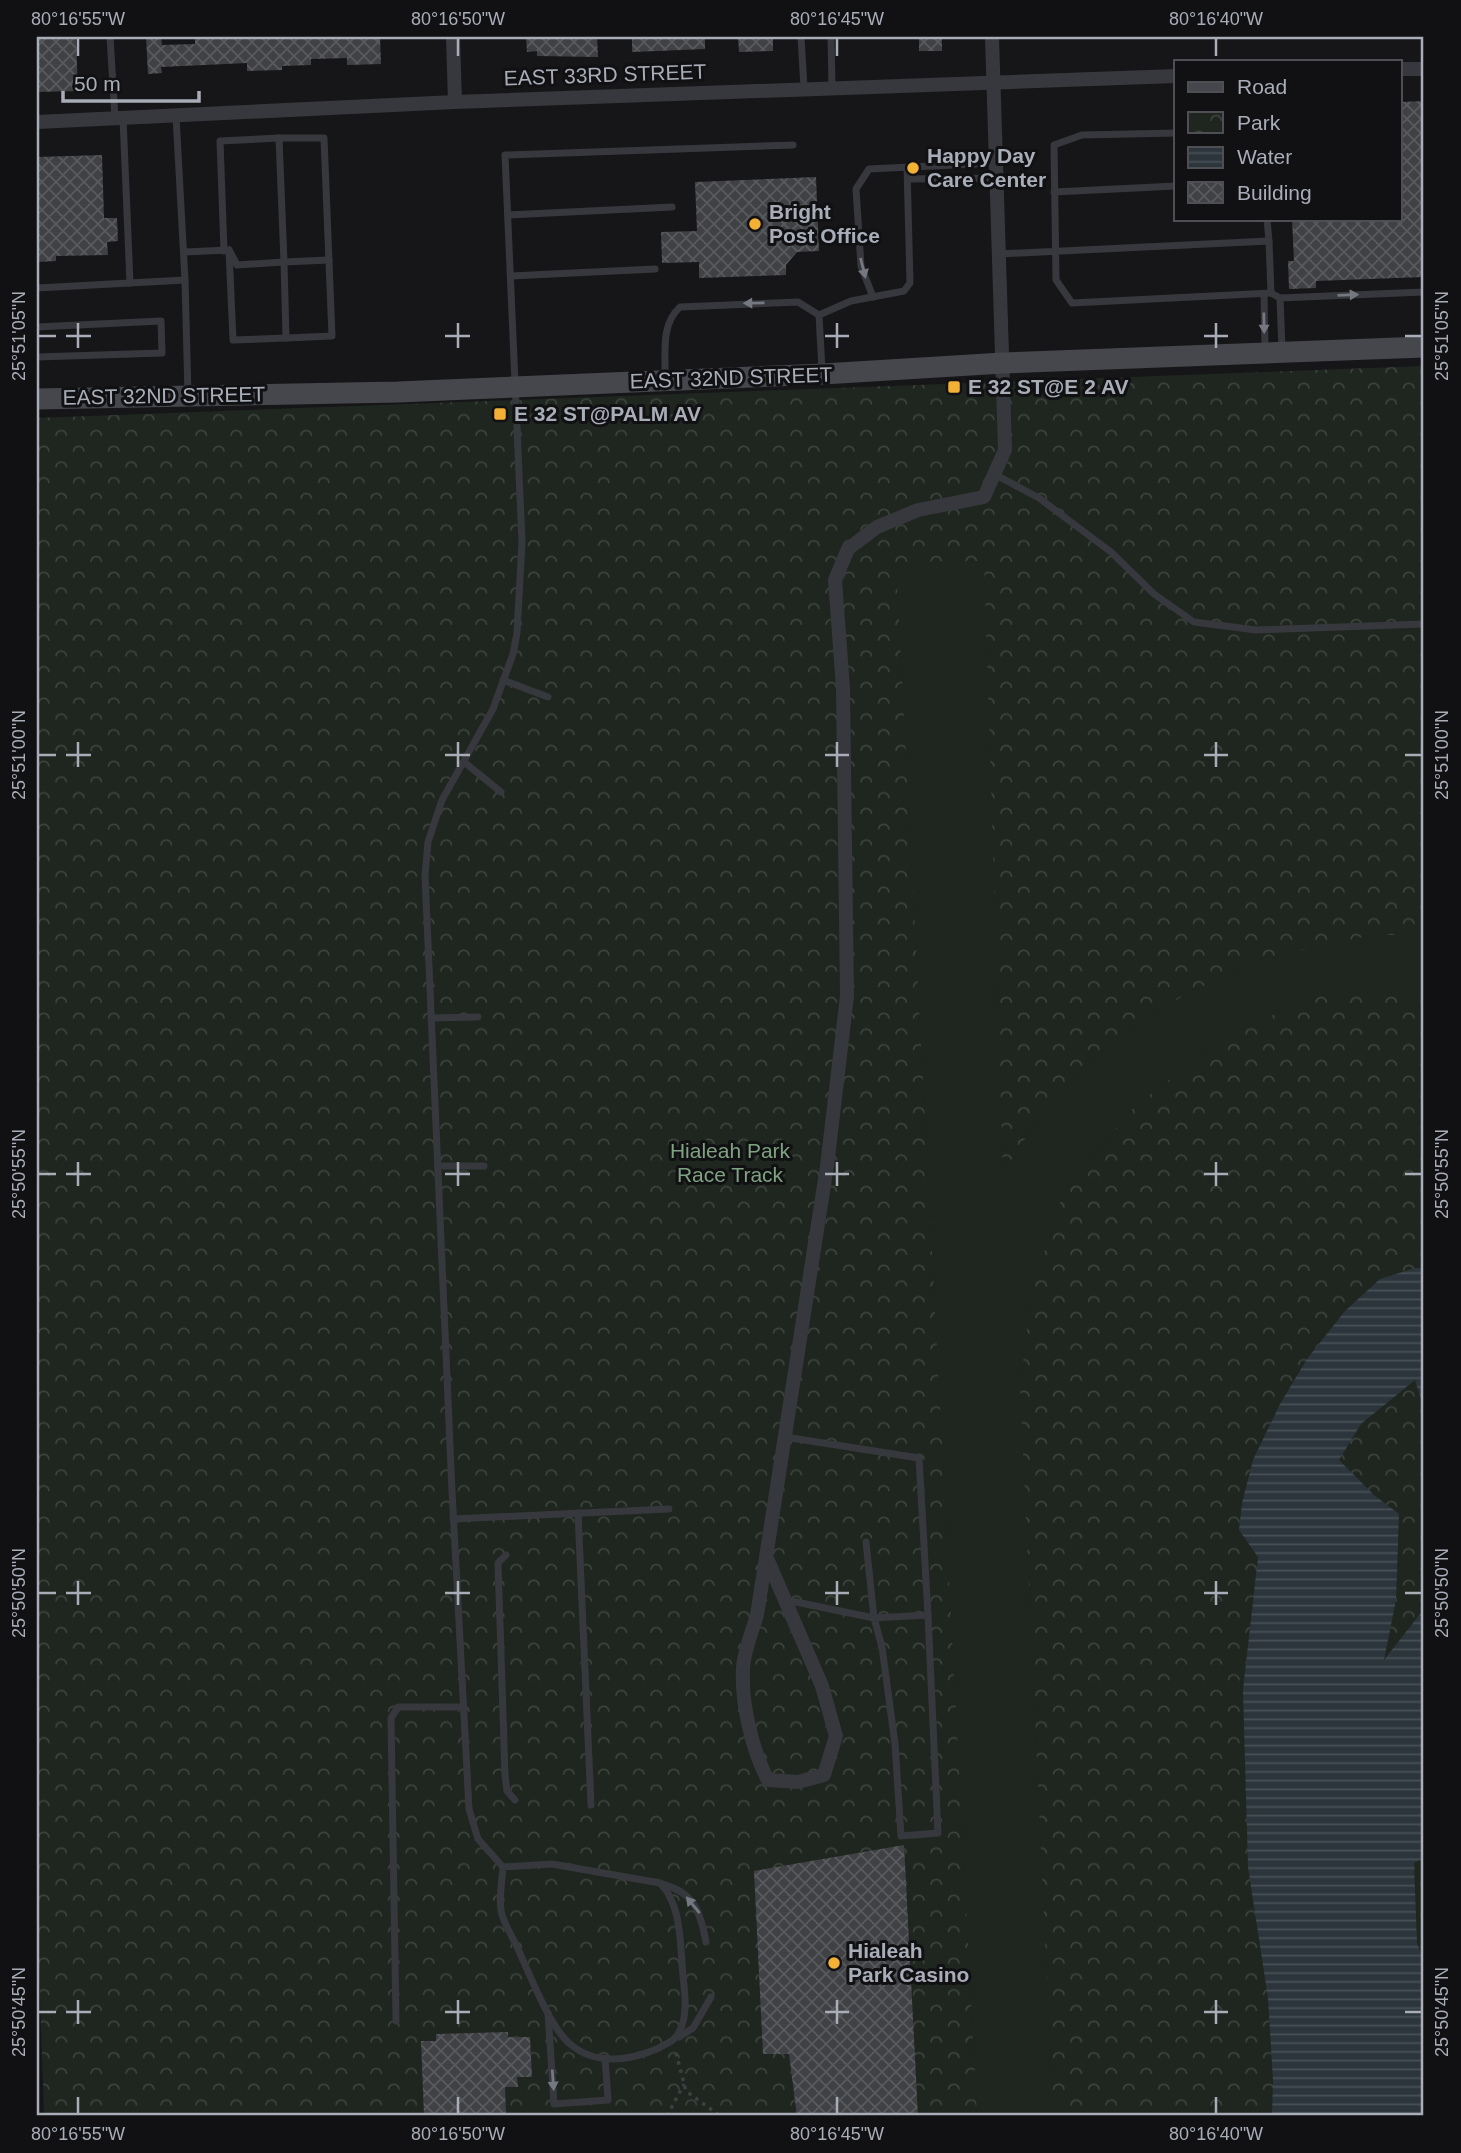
<svg xmlns="http://www.w3.org/2000/svg" width="1461" height="2153" font-family="Arial,sans-serif">
	<style>
		.park { fill: url(#park-crowns) }
		.pitch { fill: #1e261f }
		.water { fill: url(#water-rules) }
		.building { fill: url(#building-cross-hatch) }
		.lines { fill: none; stroke-linecap: round; stroke-linejoin: round }
		.path { stroke: #3d3f44; stroke-width: 3.5; stroke-dasharray: 3.5 5; stroke-linecap: butt }
		.lane { stroke: #37383d; stroke-width: 7 }
		.street { stroke: #37383d; stroke-width: 14 }
		.secondary { stroke: #45474d; stroke-width: 21 }
		.oneway { fill: #757881 }
		.ticks { fill: none; stroke: #a8adb8; stroke-width: 2.5 }
		.poi-dot { fill: #f2b134; stroke: #111113; stroke-width: 2.5 }
		.labels { text-anchor: middle; stroke-width: 6; stroke-linejoin: round; paint-order: stroke }
		.street-label { font-size: 21px; fill: #a8adb8; stroke: #111113 }
		.poi-label { font-size: 21px; font-weight: bold; fill: #a8adb8; stroke: #111113; text-anchor: start }
		.park-label { font-size: 21px; fill: #7fa381; stroke: #111113 }
		.neatline { fill: none; stroke: #a8adb8; stroke-width: 2.5 }
		.ticks-label { font-size: 18px; text-anchor: middle; fill: #a8adb8 }
	</style>
	<defs>
		<pattern id="park-crowns" width="20" height="18" patternUnits="userSpaceOnUse" patternTransform="scale(1.75)"><rect width="20" height="18" fill="#1e261f"/><path d="M2 6a3 3 0 1 1 6 0M12 15a3 3 0 1 1 6 0" fill="none" stroke="#3c433d"/></pattern>
		<pattern id="water-rules" width="6" height="5" patternUnits="userSpaceOnUse" patternTransform="scale(1.75)"><rect width="6" height="5" fill="#2c353c"/><path d="M0 2.5h6" fill="none" stroke="#485056"/></pattern>
		<pattern id="building-cross-hatch" width="8" height="8" patternUnits="userSpaceOnUse" patternTransform="scale(1.75)"><rect width="8" height="8" fill="#404145"/><path d="M0 0l8 8M0 8l8-8" fill="none" stroke="#595a5e"/></pattern>
	</defs>
	<rect width="100%" height="100%" fill="#161618"/>
	<path class="park" d="M1424 366V2116H44L37 1909V418Z"/>
	<path class="pitch" d="M984 561 1003 1172 1056 1093 1122 1034 1186 994 1265 958 1372 935H1424V987L1332 991 1231 1032 1135 1106 1064 1191 1031 1293 1020 1388 1053 2116H977L896 562Z"/>
	<path class="water" d="M1415 1268H1424V1409L1415 1380 1361 1424 1339 1460 1374 1495 1399 1514 1396 1600 1384 1660 1424 1609V1858L1414 1863 1417 1943 1424 1960V2116H1272L1273 2081 1268 1998 1248 1867 1243 1690 1258 1557 1239 1530 1242 1503 1253 1460 1280 1404 1307 1359 1345 1311 1380 1279Z"/>
	<g class="building">
		<path d="M37 37H76L78 91 37 92Z"/>
		<path d="M146 37H161L162 45 195 44V37H380L381 64 347 65V58L311 59V65L282 66V70L247 71V63L161 67 162 73 148 74Z"/>
		<path d="M526 37H597L598 57 537 56V51L527 52Z"/>
		<path d="M632 37H705V49L632 52Z"/>
		<path d="M738 37H773V51L739 52Z"/>
		<rect x="919" y="37" width="23" height="14"/>
		<path d="M1424 101V277L1316 281V288L1289 289 1288 261H1294L1292 219H1400V102Z"/>
		<path d="M102 155 104 218H117L118 241 107 242 108 255 56 256V261L37 262V157Z"/>
		<path d="M816 177 819 251 797 252 786 265V275L699 278V262L662 263 661 232 697 231 695 182Z"/>
		<path d="M904 1845 918 2116H797L789 2054H763L754 1871Z"/>
		<path d="M508 2032V2037H530L532 2077H517L518 2087H505L506 2116H424L421 2041H436V2034Z"/>
	</g>
	<g class="lines">
		<g class="path">
			<path d="M676 2053 686 2091 720 2116"/>
			<path d="M667 2116 684 2084"/>
		</g>
		<g class="lane">
			<path d="M110 37 115 118"/>
			<path d="M801 37 804 88"/>
			<path d="M831 37 832 87"/>
			<path d="M123 118 130 283"/>
			<path d="M279 138H324L332 336 286 338"/>
			<path d="M908 179 997 178"/>
			<path d="M1054 192 1176 186"/>
			<path d="M508 215 672 207"/>
			<path d="M1267 219 1269 241"/>
			<path d="M224 251 220 141 279 138 284 262 237 265 229 250"/>
			<path d="M184 252 229 250 233 340 286 338 284 262 329 260"/>
			<path d="M999 254 1269 241 1271 293 1072 303 1056 280 1054 145 1082 135 1176 133"/>
			<path d="M511 276 655 269"/>
			<path d="M185 280 188 395"/>
			<path d="M37 288 185 280 176 116"/>
			<path d="M1271 293 1280 298 1424 292"/>
			<path d="M1264 294 1265 349"/>
			<path d="M873 297 861 266 856 189 869 169 996 163"/>
			<path d="M1280 298 1282 349"/>
			<path d="M819 315 851 301 904 291 910 283 907 167"/>
			<path d="M819 315 822 370"/>
			<path d="M37 327 161 321 162 353 37 357"/>
			<path d="M665 379C666 354 660 325 680 307L798 302 819 315"/>
			<path d="M994 474 1039 498 1111 552 1154 594 1194 622 1256 630 1424 624"/>
			<path d="M503 680 548 697"/>
			<path d="M464 762 501 792"/>
			<path d="M431 1018 478 1017"/>
			<path d="M438 1166H484"/>
			<path d="M785 1437 919 1458 928 1615 874 1618 786 1600"/>
			<path d="M578 1513 591 1805"/>
			<path d="M453 1519 669 1509"/>
			<path d="M866 1542 874 1618 882 1647 895 1744 901 1836 938 1833 928 1615"/>
			<path d="M506 1555 498 1563 505 1775 507 1791 515 1800"/>
			<path d="M552 1864 660 1883C680 1903 680 1937 682 1963 683 1984 690 2013 679 2032 675 2041 667 2043 659 2048 630 2061 594 2066 569 2043 550 2027 529 1973 518 1949 513 1938 506 1927 502 1915 498 1900 502 1883 503 1867Z"/>
			<path d="M503 1867 478 1839 469 1809 452 1491 425 875 428 842 442 800 493 709 513 654 517 633 522 542 505 155 793 145"/>
			<path d="M662 1884C695 1893 700 1911 706 1942"/>
			<path d="M548 2013 554 2104 608 2100 605 2058"/>
			<path d="M396 2021 391 1718 398 1707H462"/>
			<path d="M679 2037 693 2028 711 1997"/>
		</g>
		<g class="street">
			<path d="M453 37 455 102"/>
			<path d="M1400 69H1424"/>
			<path d="M37 122 455 102 1176 76"/>
			<path d="M766 1556 822 1686 836 1736 824 1775 798 1782 768 1780C752 1750 741 1703 743 1668 744 1651 752 1632 757 1615L827 1166 847 996 843 688 835 580 848 549 877 527 918 510 984 497 1005 450 992 37"/>
		</g>
		<path class="secondary" d="M37 399 398 392 823 374 1003 363 1424 347"/>
	</g>
	<defs><path id="oneway-solid" d="M-6-.8H1V-3.2L6.5 0L1 3.2V.8H-6Z" transform="scale(1.75)"/></defs>
	<g class="oneway">
		<use href="#oneway-solid" transform="translate(863 268) rotate(76)"/>
		<use href="#oneway-solid" transform="translate(1348 295) rotate(-2)"/>
		<use href="#oneway-solid" transform="translate(754 303) rotate(179)"/>
		<use href="#oneway-solid" transform="translate(1264 323) rotate(89)"/>
		<use href="#oneway-solid" transform="translate(693 1905) rotate(-129)"/>
		<use href="#oneway-solid" transform="translate(553 2080) rotate(86)"/>
	</g>
	<path class="ticks" d="M78 38V56M458 38V56M837 38V56M1216 38V56M78 323V348M458 323V348M837 323V348M1216 323V348M38 336H56M66 336H91M445 336H470M825 336H849M1204 336H1228M1405 336H1422M78 742V767M458 742V767M837 742V767M1216 742V767M38 755H56M66 755H91M445 755H470M825 755H849M1204 755H1228M1405 755H1422M78 1162V1186M458 1162V1186M837 1162V1186M1216 1162V1186M38 1174H56M66 1174H91M445 1174H470M825 1174H849M1204 1174H1228M1405 1174H1422M78 1581V1605M458 1581V1605M837 1581V1605M1216 1581V1605M38 1593H56M66 1593H91M445 1593H470M825 1593H849M1204 1593H1228M1405 1593H1422M78 2000V2024M458 2000V2024M837 2000V2024M1216 2000V2024M38 2012H56M66 2012H91M445 2012H470M825 2012H849M1204 2012H1228M1405 2012H1422M78 2097V2114M458 2097V2114M837 2097V2114M1216 2097V2114"/>
	<g class="poi-dot">
		<circle cx="913" cy="168" r="7"/>
		<circle cx="755" cy="224" r="7"/>
		<rect x="947" y="380" width="14" height="14" rx="3.5"/>
		<rect x="493" y="407" width="14" height="14" rx="3.5"/>
		<circle cx="834" cy="1963" r="7"/>
	</g>
	<g class="labels">
		<g class="street-label">
			<text transform="translate(605 75) rotate(-2)" y="7">EAST 33RD STREET</text>
			<text transform="translate(731 378) rotate(-2)" y="7">EAST 32ND STREET</text>
			<text transform="translate(164 396) rotate(-1)" y="7">EAST 32ND STREET</text>
		</g>
		<g class="poi-label">
			<text x="927" y="163">Happy Day<tspan x="927" dy="24">Care Center</tspan></text>
			<text x="769" y="219">Bright<tspan x="769" dy="24">Post Office</tspan></text>
			<text x="968" y="394">E 32 ST@E 2 AV</text>
			<text x="514" y="421">E 32 ST@PALM AV</text>
			<text x="848" y="1958">Hialeah<tspan x="848" dy="24">Park Casino</tspan></text>
		</g>
		<g class="park-label">
			<text x="730" y="1158">Hialeah Park<tspan x="730" dy="24">Race Track</tspan></text>
		</g>
	</g>
	<rect width="1461" height="2153" fill="none" stroke="#111113" stroke-width="77"/>
	<rect x="1174" y="60" width="228" height="161" fill="#111113" stroke="#4d4f55" stroke-width="2"/>
	<rect x="1188" y="82" width="35" height="10" fill="#45474d" stroke="#4d4f55" stroke-width="2"/>
	<text x="1237" y="94" font-size="21" fill="#a8adb8">Road</text>
	<rect x="1188" y="112" width="35" height="21" fill="url(#park-crowns)" stroke="#4d4f55" stroke-width="2"/>
	<text x="1237" y="130" font-size="21" fill="#a8adb8">Park</text>
	<rect x="1188" y="147" width="35" height="21" fill="url(#water-rules)" stroke="#4d4f55" stroke-width="2"/>
	<text x="1237" y="164" font-size="21" fill="#a8adb8">Water</text>
	<rect x="1188" y="182" width="35" height="21" fill="url(#building-cross-hatch)" stroke="#4d4f55" stroke-width="2"/>
	<text x="1237" y="200" font-size="21" fill="#a8adb8">Building</text>
	<path d="M63 91v10h136v-10" fill="none" stroke="#a8adb8" stroke-width="3.5"/>
	<text x="74" y="91" font-size="21" fill="#a8adb8" stroke="#111113" stroke-width="5" paint-order="stroke">50 m</text>
	<rect x="38" y="38" width="1384" height="2076" class="neatline"/>
	<g class="ticks-label">
		<text x="78" y="25">80°16'55"W</text>
		<text x="458" y="25">80°16'50"W</text>
		<text x="837" y="25">80°16'45"W</text>
		<text x="1216" y="25">80°16'40"W</text>
		<text transform="translate(19 336) rotate(-90)" y="6">25°51'05"N</text>
		<text transform="translate(1442 336) rotate(-90)" y="6">25°51'05"N</text>
		<text transform="translate(19 755) rotate(-90)" y="6">25°51'00"N</text>
		<text transform="translate(1442 755) rotate(-90)" y="6">25°51'00"N</text>
		<text transform="translate(19 1174) rotate(-90)" y="6">25°50'55"N</text>
		<text transform="translate(1442 1174) rotate(-90)" y="6">25°50'55"N</text>
		<text transform="translate(19 1593) rotate(-90)" y="6">25°50'50"N</text>
		<text transform="translate(1442 1593) rotate(-90)" y="6">25°50'50"N</text>
		<text transform="translate(19 2012) rotate(-90)" y="6">25°50'45"N</text>
		<text transform="translate(1442 2012) rotate(-90)" y="6">25°50'45"N</text>
		<text x="78" y="2140">80°16'55"W</text>
		<text x="458" y="2140">80°16'50"W</text>
		<text x="837" y="2140">80°16'45"W</text>
		<text x="1216" y="2140">80°16'40"W</text>
	</g>
</svg>
